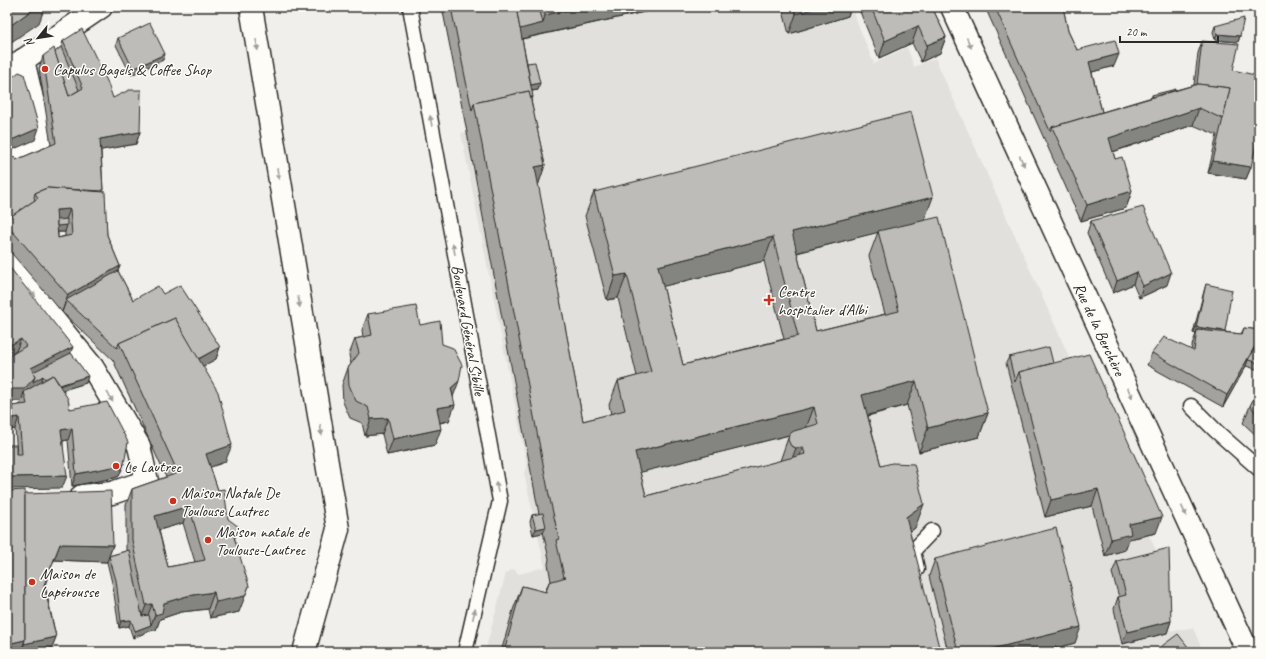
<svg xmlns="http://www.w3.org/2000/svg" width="1266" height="659" font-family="Caveat,sans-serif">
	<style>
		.built { fill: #e1e0dc }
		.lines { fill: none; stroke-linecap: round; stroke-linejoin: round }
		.lane-casing { stroke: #2b2b2b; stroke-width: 17 }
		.street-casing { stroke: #2b2b2b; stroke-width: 25 }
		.lane { stroke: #fdfcf7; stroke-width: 14 }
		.street { stroke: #fdfcf7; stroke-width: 22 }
		.wall { fill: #a3a29e; stroke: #2b2b2b; fill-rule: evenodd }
		.shaded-wall { fill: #848481; stroke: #2b2b2b }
		.building { fill: #bdbcb8; stroke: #2b2b2b; fill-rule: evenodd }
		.oneway { fill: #9e9e9b }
		.poi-dot { fill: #c8321e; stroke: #fdfcf7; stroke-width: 1.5 }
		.labels { text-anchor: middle; stroke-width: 3; stroke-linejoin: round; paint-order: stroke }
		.poi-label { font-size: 16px; fill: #2b2b2b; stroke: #fdfcf7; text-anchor: start }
		.street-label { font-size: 16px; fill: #2b2b2b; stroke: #fdfcf7 }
	</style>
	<rect width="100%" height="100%" fill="#f0efeb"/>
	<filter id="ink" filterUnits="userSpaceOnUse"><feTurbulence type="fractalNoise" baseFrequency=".025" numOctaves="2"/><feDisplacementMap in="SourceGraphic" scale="8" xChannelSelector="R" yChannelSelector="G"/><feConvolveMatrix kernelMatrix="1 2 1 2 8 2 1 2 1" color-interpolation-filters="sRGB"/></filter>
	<g filter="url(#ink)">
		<path class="built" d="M503 7H851L874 64 907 47 914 67 935 58 1163 566V631L1193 628 1203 652H485L506 573 514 569 519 574 545 567 524 473 527 466 461 133 525 118Z"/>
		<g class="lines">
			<g class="lane-casing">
				<g id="lane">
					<path d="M410 7 500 501 465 652"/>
					<path d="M1191 406 1216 431 1259 469"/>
					<path d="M917 569 913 551 932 531"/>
				</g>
			</g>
			<g class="street-casing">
				<g id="street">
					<path d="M251 7 338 529 304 652"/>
					<path d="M952 7 1248 652"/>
					<path d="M7 71 101 7"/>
					<path d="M7 162 43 146 23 60"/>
					<path d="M7 263 93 368 139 446 147 481 112 493 82 496"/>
				</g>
			</g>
			<use href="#lane" class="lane"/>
			<use href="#street" class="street"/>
		</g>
		<g class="wall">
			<path d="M442 7H667L522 39 527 63 538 90 532 91 531 102 545 165 538 185 583 421 611 414 609 405 618 381 637 376 618 298 607 300 585 216 594 192 924 220 988 413 979 437 919 452 907 405 868 416 881 466 915 528 909 532 937 652H501L513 610 522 586 545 592 549 582 551 581 548 564 549 559 543 532 533 535 530 522 532 515 539 514 466 127ZM878 232 869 256 885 314 816 331 797 253ZM764 261 784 339 683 365 663 286ZM789 435 780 461 646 496 640 472Z"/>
			<path d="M782 7H851L848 16 789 34Z"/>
			<path d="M858 7H932L946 37 940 53 921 62 912 43 879 58Z"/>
			<path d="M985 7H1063L1068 31 1077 50 1114 66 1092 72 1102 112 1152 97V95L1176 90 1194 85 1198 53 1202 41 1233 70 1251 167 1246 179 1208 173 1217 135 1193 125 1113 152 1115 159 1132 191 1126 208 1081 221Z"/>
			<path d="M1215 26 1240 36 1238 42 1215 40 1213 32Z"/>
			<path d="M118 38 163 60 131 75 116 45Z"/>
			<path d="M63 41 113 98 140 132 136 144 101 150 103 191 107 235 120 266 118 271 133 300 163 294 220 347 216 359 202 366 225 462 210 467 235 540 239 612 210 618 208 609 181 612 160 619 156 630 149 631 133 638 129 626 119 628 113 587 107 562 54 560 45 585 56 637 50 652H7L25 494 113 545 109 556 126 551V505L132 489 166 477 113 360 62 312 7 248V160H16L51 145 39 68 43 56 55 52 61 47ZM58 232H65V236L58 238ZM183 523 195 562 168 567 159 530Z"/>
			<path d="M1091 221 1167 285 1139 298 1133 284 1113 293 1087 233Z"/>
			<path d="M7 264 71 353 86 383 63 390 70 409 124 464 119 476 114 478 72 486 68 440 63 441 62 488 16 454H17L15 429 9 430 8 418 12 406 20 405V404L22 399 20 401H7Z"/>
			<path d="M1206 284 1225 331V332L1241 334 1244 328 1259 330V370L1246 366 1223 407 1147 365 1152 353 1191 350 1193 342 1196 334 1193 333 1204 291Z"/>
			<path d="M368 314 420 325 442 344 453 397 449 421 440 423 435 445 387 455 382 434 365 436 362 423 350 418 343 402 342 385 348 368 351 364 349 355 355 339 363 337 362 330Z"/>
			<path d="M1009 357 1053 363 1156 533 1129 539 1125 550 1105 556 1092 506 1045 517 1006 363Z"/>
			<path d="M1259 388V438L1243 423 1250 406Z"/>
			<path d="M935 559 1075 643 1040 652H948L929 576Z"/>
			<path d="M1117 561 1171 621 1167 633 1122 644 1114 609 1118 597H1119L1112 573Z"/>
		</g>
		<g class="shaded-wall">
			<path d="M36 7H45L39 23 7 45V28Z"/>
			<path d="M582 7H667L538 35 513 41 518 29 543 23 545 15Z"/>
			<path d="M818 7H851L848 16 789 34 796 14Z"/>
			<path d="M918 26 912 43 879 58 885 41Z"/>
			<path d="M1217 34 1240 36 1238 42 1215 40Z"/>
			<path d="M946 37 940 53 921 62 927 45Z"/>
			<path d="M165 54 163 60 131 75 133 69Z"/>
			<path d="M1119 54 1114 66 1085 74 1089 62Z"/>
			<path d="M540 83 538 90 523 92 526 86Z"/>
			<path d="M533 97 527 113 476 110Z"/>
			<path d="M1199 108 1193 125 1103 155 1109 138Z"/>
			<path d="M39 128 35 140 7 152V142Z"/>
			<path d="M140 132 136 144 96 151 100 139Z"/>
			<path d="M1213 161 1251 167 1246 179 1208 173Z"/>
			<path d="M545 165 537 189 535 167Z"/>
			<path d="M1132 191 1126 208 1081 221 1087 205Z"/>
			<path d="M933 197 924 221 783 256 792 232Z"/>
			<path d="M70 209 64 225H67L65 232H51L56 210Z"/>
			<path d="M773 237 764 261 649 290 658 266Z"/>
			<path d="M120 266 113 283 66 300 62 312 68 295Z"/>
			<path d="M1137 272 1133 284 1113 293 1117 281Z"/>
			<path d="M1171 273 1167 285 1139 298 1143 286Z"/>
			<path d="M627 274 618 298 607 300 615 276Z"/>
			<path d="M1196 327 1225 331 1223 337 1197 330 1196 334 1193 333Z"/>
			<path d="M21 339 16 351 7 357V347Z"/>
			<path d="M1259 339V344L1248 360 1246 366 1223 407 1227 395Z"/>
			<path d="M73 347 68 359 31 378V368Z"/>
			<path d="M220 347 216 359 191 373 195 361Z"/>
			<path d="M43 376 41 383 24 392 22 399 20 401H7V389L35 377Z"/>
			<path d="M88 376 86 383 53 393 56 387Z"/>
			<path d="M459 381 453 397 451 388Z"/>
			<path d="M916 381 907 405 853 419 862 395Z"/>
			<path d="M455 405 449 421 431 424 437 408Z"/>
			<path d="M814 407 805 431 626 476 635 452Z"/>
			<path d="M988 413 979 437 919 452 928 428Z"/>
			<path d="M19 417 15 429 9 430 13 418Z"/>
			<path d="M388 418 382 434 365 436 371 419Z"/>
			<path d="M72 428 68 440 57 442 61 430Z"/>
			<path d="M441 429 435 445 387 455 393 439Z"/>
			<path d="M232 445 225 462 200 471 206 454Z"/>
			<path d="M803 447 794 471 787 472 796 448Z"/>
			<path d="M124 464 119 476 114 478 72 486 76 474Z"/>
			<path d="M67 476 62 488 7 489V477Z"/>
			<path d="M1098 489 1092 506 1045 517 1051 500Z"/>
			<path d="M924 504 915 528 897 541 906 517Z"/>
			<path d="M189 506 183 523 149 533 155 516Z"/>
			<path d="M1162 517 1156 533 1129 539 1125 550 1105 556 1111 539 1129 524Z"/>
			<path d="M239 527 233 543 234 537Z"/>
			<path d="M546 527 543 533 533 535 536 529Z"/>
			<path d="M60 544 113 545 107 562 54 560Z"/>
			<path d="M249 586 239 612 210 618 216 602Z"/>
			<path d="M214 592 208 609 181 612 160 619 156 630 149 631 133 638 135 631 151 625 155 615 164 603 187 596Z"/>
			<path d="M152 604 146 621 140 622 146 605Z"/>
			<path d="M131 620 129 626 119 628 121 621Z"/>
			<path d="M1171 621 1167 633 1122 644 1127 632Z"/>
			<path d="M1081 627 1075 643 1040 652H979Z"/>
			<path d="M56 637 50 652H21L24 644Z"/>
			<path d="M25 640 21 652H7V644Z"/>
			<path d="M939 647 937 652H918Z"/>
		</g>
		<g class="building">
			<path d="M7 7H36L7 28Z"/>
			<path d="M451 7H516L533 97H530L529 91 474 103 472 111Z"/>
			<path d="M516 7H539L543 23 520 29Z"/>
			<path d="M544 7H582L545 15Z"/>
			<path d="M794 7H818L796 14Z"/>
			<path d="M871 7H932L946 37 927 45 918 26 885 41Z"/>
			<path d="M995 7H1063L1068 31 1077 50 1115 40 1119 54 1089 62 1102 112 1052 127 1050 131Z"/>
			<path d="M1244 18 1240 36 1217 34 1215 26Z"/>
			<path d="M150 23 165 54 133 69 118 38Z"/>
			<path d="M82 29 107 81 113 98 129 90H141L140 132 100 139 103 191 47 188 35 193 34 197 35 200 7 219V160L14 157 16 160 56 143 43 56 54 48 69 96 83 88 63 41Z"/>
			<path d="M1202 41 1239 44 1233 70 1259 76V132L1251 167 1213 161 1230 88 1197 84Z"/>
			<path d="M61 47 79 90 69 96 55 52Z"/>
			<path d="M535 62 540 83 531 85 527 63Z"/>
			<path d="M19 72 24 74 39 128 7 142V81Z"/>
			<path d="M1198 84 1230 88 1223 119 1199 108 1109 138 1115 159 1122 157 1132 191 1087 205 1052 127Z"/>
			<path d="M1176 89V90L1153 97 1152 95Z"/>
			<path d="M529 91 545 165 535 167 583 421 625 410 618 381 651 372 627 274 615 276 594 192 911 112 933 197 792 232 816 331 899 311 878 231 939 217 988 413 928 428 916 381 862 395 881 466 892 463 914 464 924 504 906 517 939 647 918 652H504L522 586 546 592 549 582 566 577H564L556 540 559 539 549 495 474 103ZM773 237 798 336 683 365 658 266ZM814 407 818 424 794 431 789 434 788 440 791 446 796 448 803 447 805 454 646 496 635 452Z"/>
			<path d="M47 188 105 192 107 235 120 266 68 295 7 225V219L38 198 35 193ZM70 209 72 235 58 238 56 210Z"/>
			<path d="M1143 207 1171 273 1143 286 1137 272 1117 281 1091 221Z"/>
			<path d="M67 219V225L57 226V220Z"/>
			<path d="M7 264 73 347 31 368 35 377 24 389H7V353L11 355 26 346 21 339 7 347Z"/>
			<path d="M118 271 133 300 158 286 163 294 180 285 220 347 198 359 175 318 119 343 117 348 66 300Z"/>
			<path d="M1206 284 1232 290 1225 331 1196 327Z"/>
			<path d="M416 306 420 325 440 321 442 344 453 348 462 365 459 381 451 388 455 405 437 408 441 429 393 439 388 418 371 419 368 407 356 401 349 385 348 368 359 353 355 339 372 335 368 314Z"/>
			<path d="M175 318 218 392 232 445 206 454 218 490 224 489 228 519 239 527 234 537 249 586 245 596 216 602 214 592 187 596 164 603 162 613 155 615 152 604 146 605 132 540V489L178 473 119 343ZM189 506 205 560 168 567 155 516Z"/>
			<path d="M1244 328 1259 330V339L1227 395 1152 353 1164 337 1194 351 1197 330 1242 334Z"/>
			<path d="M1259 341V363L1248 360Z"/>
			<path d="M1049 347 1053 363 1019 372 1015 382 1009 357Z"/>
			<path d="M71 353 88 376 60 385 53 375 45 379 43 376 33 382 35 377 33 372Z"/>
			<path d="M1089 354 1162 517 1129 524 1131 534 1111 539 1098 489 1051 500 1019 372Z"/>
			<path d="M53 375 68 399 70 409 107 402 128 442 124 464 118 466 76 474 72 428 61 430 67 476 7 477V445H16V454H22L19 417 13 418 12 406 27 404 24 392Z"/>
			<path d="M1259 388V416L1250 406Z"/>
			<path d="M25 490V640L7 644V491Z"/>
			<path d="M111 491 113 545 60 544 44 585 56 637 24 644 25 640V494Z"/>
			<path d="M543 513 546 527 536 529 532 515Z"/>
			<path d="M1056 528 1081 627 979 652H958L935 559Z"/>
			<path d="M1169 548 1171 621 1127 632 1118 597 1126 595 1117 561Z"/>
			<path d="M129 550 142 616 149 615 151 625 135 631 131 620 121 621 116 580 109 556Z"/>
			<path d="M1178 634 1192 652H1154Z"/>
		</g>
		<defs><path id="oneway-solid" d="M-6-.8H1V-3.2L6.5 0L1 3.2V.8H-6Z"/></defs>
		<g class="oneway">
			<use href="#oneway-solid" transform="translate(969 43) rotate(66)"/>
			<use href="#oneway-solid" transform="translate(257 45) rotate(81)"/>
			<use href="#oneway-solid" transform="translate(431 121) rotate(-100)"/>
			<use href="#oneway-solid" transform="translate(1022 161) rotate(66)"/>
			<use href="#oneway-solid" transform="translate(278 174) rotate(81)"/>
			<use href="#oneway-solid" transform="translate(454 249) rotate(-100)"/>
			<use href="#oneway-solid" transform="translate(32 293) rotate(50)"/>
			<use href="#oneway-solid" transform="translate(299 302) rotate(81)"/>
			<use href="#oneway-solid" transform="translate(1130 393) rotate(66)"/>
			<use href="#oneway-solid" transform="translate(110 397) rotate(60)"/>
			<use href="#oneway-solid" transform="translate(321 430) rotate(81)"/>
			<use href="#oneway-solid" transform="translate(497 487) rotate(-100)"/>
			<use href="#oneway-solid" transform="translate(1184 511) rotate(65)"/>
			<use href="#oneway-solid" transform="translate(474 614) rotate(-77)"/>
		</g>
	</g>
	<g class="poi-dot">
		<circle cx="45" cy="69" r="4"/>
		<path d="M767 294h4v4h4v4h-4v4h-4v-4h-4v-4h4z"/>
		<circle cx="116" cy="466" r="4"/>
		<circle cx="173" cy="501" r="4"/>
		<circle cx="208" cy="540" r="4"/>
		<circle cx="32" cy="582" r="4"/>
	</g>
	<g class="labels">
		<g class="poi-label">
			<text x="53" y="75">Capulus Bagels &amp; Coffee Shop</text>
			<text x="778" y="297">Centre<tspan x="778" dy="18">hospitalier d'Albi</tspan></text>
			<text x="124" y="472">Le Lautrec</text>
			<text x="181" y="498">Maison Natale De<tspan x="181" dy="18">Toulouse Lautrec</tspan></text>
			<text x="216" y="537">Maison natale de<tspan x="216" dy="18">Toulouse-Lautrec</tspan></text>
			<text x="40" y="579">Maison de<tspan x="40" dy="18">Lapérousse</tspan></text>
		</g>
		<g class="street-label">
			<text transform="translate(1100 329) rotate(65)" y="6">Rue de la Berchère</text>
			<text transform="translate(469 330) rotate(80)" y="6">Boulevard Général Sibille</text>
		</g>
	</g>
	<rect width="1266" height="659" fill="none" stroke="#fdfcf7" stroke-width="24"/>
	<rect x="12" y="12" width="1242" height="635" fill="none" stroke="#2b2b2b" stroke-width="1.5" filter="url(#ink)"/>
	<g transform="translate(38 38) rotate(240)" stroke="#fdfcf7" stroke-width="3" paint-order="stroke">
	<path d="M0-3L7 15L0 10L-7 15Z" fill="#2b2b2b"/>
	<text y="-6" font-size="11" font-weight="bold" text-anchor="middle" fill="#2b2b2b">N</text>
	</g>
	<path d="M1120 36v6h98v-6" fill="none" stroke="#2b2b2b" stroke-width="2"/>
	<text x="1126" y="36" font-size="12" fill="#2b2b2b" stroke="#fdfcf7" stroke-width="3" paint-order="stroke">20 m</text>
</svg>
